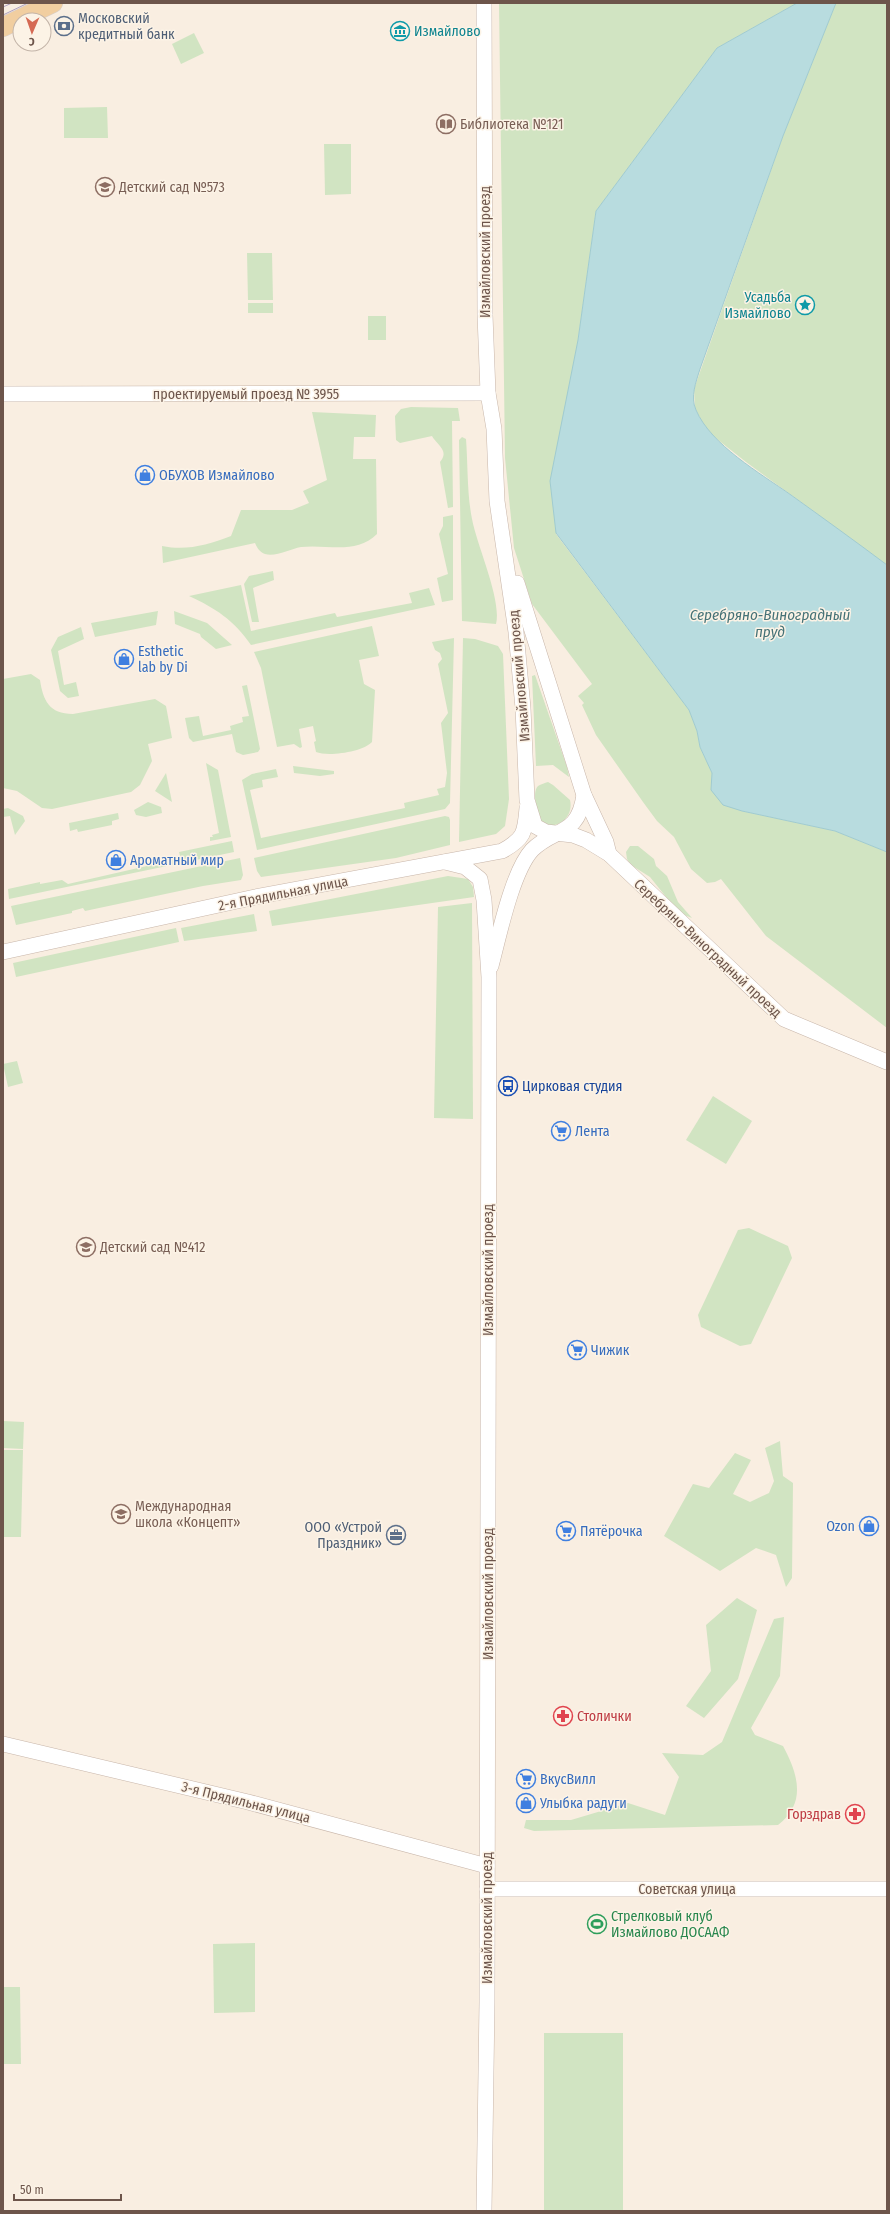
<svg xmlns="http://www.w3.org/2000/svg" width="890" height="2214" font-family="'Fira Sans Condensed',sans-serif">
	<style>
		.green { fill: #d1e4c2 }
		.water { fill: #b8dcdf; stroke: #a0cbd0 }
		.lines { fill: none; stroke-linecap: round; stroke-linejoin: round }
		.minor-casing { stroke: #c8b6aa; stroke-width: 16 }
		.major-casing { stroke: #d6cfcd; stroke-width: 20 }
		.minor { stroke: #fff; stroke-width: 15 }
		.major { stroke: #f1cea0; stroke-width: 19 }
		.tram { stroke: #b0a2c0; stroke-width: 1 }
		.labels { text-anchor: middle; stroke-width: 3; stroke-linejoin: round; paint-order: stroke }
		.service-label { font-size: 14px; fill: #4e5e75; stroke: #fcf3e6; text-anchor: start }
		.culture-label { font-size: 14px; fill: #0d838f; stroke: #fcf3e6; text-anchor: start }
		.education-label { font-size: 14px; fill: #785e54; stroke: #fcf3e6; text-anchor: start }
		.street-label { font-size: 14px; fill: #6d554b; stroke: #fcf3e6 }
		.shop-label { font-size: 14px; fill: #366cbe; stroke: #fcf3e6; text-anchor: start }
		.transit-label { font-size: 14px; fill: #164399; stroke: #fcf3e6; text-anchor: start }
		.health-label { font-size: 14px; fill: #be3a42; stroke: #fcf3e6; text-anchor: start }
		.leisure-label { font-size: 14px; fill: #27864d; stroke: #fcf3e6; text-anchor: start }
		.water-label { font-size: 15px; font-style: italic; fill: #457277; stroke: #fcf3e6 }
	</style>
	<rect width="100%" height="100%" fill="#f9eee1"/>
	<g class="green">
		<path d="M499 3H797L717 48 596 211 578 340 556 534 689 710 697 731 700 747 712 773 711 790 742 811 835 831 887 852V1028L766 936 721 879 715 882 707 883 691 869 674 837 657 821 643 802 596 735 582 705 584 703 578 696 592 684 532 604 514 548 505 458Z"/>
		<path d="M836 3H887V565L746 462 713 436 702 422 695 408 694 389 783 136Z"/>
		<path d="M194 33 204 53 181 64 172 44Z"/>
		<path d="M107 107 108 138H64V108Z"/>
		<path d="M324 144H351V194L325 195Z"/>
		<path d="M247 253H272L273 300H248Z"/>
		<rect x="248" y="303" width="25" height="10"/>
		<rect x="368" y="316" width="18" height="24"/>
		<path d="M411 407 458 408 460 421H452L453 507 448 508 440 462C450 451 437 445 432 436L400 443 396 440 395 416 401 409Z"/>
		<path d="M312 412 376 415 375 437H354L353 459H376L377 534C356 555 328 544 301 547 290 549 276 557 265 554 260 552 257 548 255 543L163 563 162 546C187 551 207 545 231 536L241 510H292L309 503 303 491 327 480Z"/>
		<path d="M462 437 466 439C468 466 467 494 472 519 477 546 502 600 496 624L462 621 459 440Z"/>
		<path d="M453 515V600L442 602 437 578 448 574 439 534 443 526V517Z"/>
		<path d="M273 571 274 580 253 588 259 622H252L244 584 249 576Z"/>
		<path d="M241 585 251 631 335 613 337 617 412 603 409 593 429 588 435 605 251 645C234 620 215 608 189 596Z"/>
		<path d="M158 611 156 625 95 637 91 623Z"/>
		<path d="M174 611 207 623 232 645 216 649 201 637 200 634 175 624Z"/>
		<path d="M372 626 379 656 359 660 364 684 375 690 372 742C363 752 328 757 316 752L314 742 316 741 313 726 299 729 302 747 300 748 294 744 277 747 261 668 254 652Z"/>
		<path d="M81 627 84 639 58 651 64 685 76 682 79 696 68 698 60 691 51 650 58 637Z"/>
		<path d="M454 638 450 803 445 809 257 850 242 780 252 774 276 769 278 777 262 780 263 787 250 790 261 838 405 808 404 803 439 795 437 789 445 787 447 773 441 723 448 713 438 664 442 659 440 653 435 650 432 642Z"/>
		<path d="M463 638 475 639 498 646 503 654 509 799 505 826 496 834 459 842Z"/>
		<path d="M31 674 40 680C43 700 49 714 73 714L155 699 166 706 172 738 148 744 152 761 140 785 131 792 52 809 42 808 17 791 3 788V679Z"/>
		<path d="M535 675 567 767 569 777 553 765 536 766 532 676Z"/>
		<path d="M247 685 260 749 258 752 243 755 236 752 232 734 193 742 189 738 185 718 199 716 203 736 231 730 230 726 243 722 242 717 249 716 242 686Z"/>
		<path d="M206 763 218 770 231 837 210 841V837H213L212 835 219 833Z"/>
		<path d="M293 766 334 771V774L320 776 294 773Z"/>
		<path d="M166 773 172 802 155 791Z"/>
		<path d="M548 782 553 785 570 800C574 817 558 830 542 824 538 816 531 793 538 786 541 784 545 783 548 782Z"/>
		<path d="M148 802 161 807 162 813 146 817 136 815 134 810Z"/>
		<path d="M8 808 23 816 25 821 15 835 10 816 3 817V809Z"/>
		<path d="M118 813 119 819 112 821V825L78 832 77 829 70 831 69 823Z"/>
		<path d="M445 816 449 817 450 820V845L396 858 261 877 257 871 254 858Z"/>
		<path d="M232 841 234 852 9 899 8 889 40 882V884L62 880 68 884 160 863 180 856 179 852Z"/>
		<path d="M630 846H638L654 859 656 866 667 876 678 902 692 918 679 913 650 877 631 865 627 859 626 852Z"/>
		<path d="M240 858 243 875 241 880 203 886 85 911 83 908 72 911V913L16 925 11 906Z"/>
		<path d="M448 876 468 879 473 887 474 897 272 926 269 911Z"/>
		<path d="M472 903 473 1119 434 1118 438 907Z"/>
		<path d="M254 914 257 931 184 941 181 928Z"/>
		<path d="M176 928 179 942 16 977 13 963Z"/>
		<path d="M17 1061 23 1083 8 1087 3 1064Z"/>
		<path d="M713 1096 752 1121 726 1164 686 1140Z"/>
		<path d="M749 1228 788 1246 792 1258 751 1344 740 1346 701 1327 698 1315 738 1230Z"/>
		<path d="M3 1421 24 1422 23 1449 3 1448Z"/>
		<path d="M780 1441 783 1476 793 1483 792 1578 786 1587 776 1555 756 1548 720 1571 664 1536 693 1484 709 1488 735 1453 751 1460 733 1494 750 1502 769 1493 774 1481 765 1448Z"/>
		<path d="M3 1450H23L21 1537H3Z"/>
		<path d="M737 1598 757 1610 738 1679 704 1718 686 1706 711 1671 706 1625Z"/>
		<path d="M784 1617 780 1676 751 1728 755 1735 783 1746C798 1774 807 1803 778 1825L534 1831 524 1828 526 1820H571L628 1803 665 1815 679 1777 662 1753 703 1755 722 1742 774 1619Z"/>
		<path d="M255 1943V2012L214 2013 213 1944Z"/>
		<path d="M3 1987H20L21 2064H3Z"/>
		<rect x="544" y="2033" width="79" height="178"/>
	</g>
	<path class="water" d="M797 3H836L783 136 700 369C696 382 690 397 696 410 711 445 760 473 791 495 823 518 855 541 887 565V852L835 831 742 811 723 805 711 790 712 773 700 747 697 731 689 710 556 533 550 481 578 340 596 211 717 48Z"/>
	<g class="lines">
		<g class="minor-casing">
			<g id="minor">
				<path d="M484 3 485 315 488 393 494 429 497 501 516 632 523 708 527 800 535 826 546 832 573 835 586 840 609 854 784 1019 887 1062"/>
				<path d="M3 394 488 393"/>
				<path d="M517 583 584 795 606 842 609 854"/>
				<path d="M445 862 465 867 480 879 484 900 489 977 487 2002 484 2211"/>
				<path d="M3 952 255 897 502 851C524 839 525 833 527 808"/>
				<path d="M491 966C499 936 512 872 532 850 555 827 578 837 584 795"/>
				<path d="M3 1744 248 1802 487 1866"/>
				<path d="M487 1889H887"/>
			</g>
		</g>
		<g class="major-casing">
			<path id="major" d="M3 27 53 3"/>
		</g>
		<use href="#minor" class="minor"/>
		<use href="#major" class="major"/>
		<g class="tram">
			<path d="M3 7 12 3"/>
			<path d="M3 15 28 3"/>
		</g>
	</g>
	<defs>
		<g id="bank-ring" transform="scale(1)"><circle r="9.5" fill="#fcf3e6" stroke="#5c6f8a" stroke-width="1.5"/><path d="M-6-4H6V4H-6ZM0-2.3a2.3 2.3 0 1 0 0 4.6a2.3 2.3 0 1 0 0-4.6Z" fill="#5c6f8a"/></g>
		<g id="museum-ring" transform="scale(1)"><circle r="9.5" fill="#fcf3e6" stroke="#0f9aa8" stroke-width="1.5"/><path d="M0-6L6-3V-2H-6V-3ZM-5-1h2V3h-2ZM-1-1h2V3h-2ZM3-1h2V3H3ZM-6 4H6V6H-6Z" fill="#0f9aa8"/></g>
		<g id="library-ring" transform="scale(1)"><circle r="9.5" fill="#fcf3e6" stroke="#8d6e63" stroke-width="1.5"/><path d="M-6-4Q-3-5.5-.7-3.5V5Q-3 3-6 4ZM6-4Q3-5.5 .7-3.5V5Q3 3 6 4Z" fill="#8d6e63"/></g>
		<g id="school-ring" transform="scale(1)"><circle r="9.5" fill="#fcf3e6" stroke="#8d6e63" stroke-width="1.5"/><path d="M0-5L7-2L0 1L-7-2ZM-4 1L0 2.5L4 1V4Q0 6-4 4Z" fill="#8d6e63"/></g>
		<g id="sight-ring" transform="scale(1)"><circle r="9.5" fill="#fcf3e6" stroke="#0f9aa8" stroke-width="1.5"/><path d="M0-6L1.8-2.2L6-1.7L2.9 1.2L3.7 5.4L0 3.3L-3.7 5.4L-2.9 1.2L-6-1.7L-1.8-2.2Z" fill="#0f9aa8"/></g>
		<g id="shop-ring" transform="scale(1)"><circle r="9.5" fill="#fcf3e6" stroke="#3f7fe0" stroke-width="1.5"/><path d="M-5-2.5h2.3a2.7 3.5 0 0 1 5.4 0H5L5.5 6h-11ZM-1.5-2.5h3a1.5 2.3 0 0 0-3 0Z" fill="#3f7fe0"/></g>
		<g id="bus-ring" transform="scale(1)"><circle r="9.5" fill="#fcf3e6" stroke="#1a4fb4" stroke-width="1.5"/><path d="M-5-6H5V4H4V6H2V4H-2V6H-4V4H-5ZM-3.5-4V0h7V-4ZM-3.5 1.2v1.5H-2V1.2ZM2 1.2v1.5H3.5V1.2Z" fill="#1a4fb4"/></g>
		<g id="supermarket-ring" transform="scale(1)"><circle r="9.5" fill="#fcf3e6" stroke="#3f7fe0" stroke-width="1.5"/><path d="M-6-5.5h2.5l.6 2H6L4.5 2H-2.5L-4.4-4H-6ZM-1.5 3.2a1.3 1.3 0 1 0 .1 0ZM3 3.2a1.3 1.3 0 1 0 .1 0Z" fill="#3f7fe0"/></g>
		<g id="office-ring" transform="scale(1)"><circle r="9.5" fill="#fcf3e6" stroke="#5c6f8a" stroke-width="1.5"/><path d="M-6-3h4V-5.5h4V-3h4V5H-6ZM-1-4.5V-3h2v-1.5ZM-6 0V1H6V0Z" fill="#5c6f8a"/></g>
		<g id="pharmacy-ring" transform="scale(1)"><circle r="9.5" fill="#fcf3e6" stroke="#e0444e" stroke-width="1.5"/><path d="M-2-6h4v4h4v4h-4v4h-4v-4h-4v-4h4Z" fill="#e0444e"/></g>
		<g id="stadium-ring" transform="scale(1)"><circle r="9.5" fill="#fcf3e6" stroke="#2e9e5b" stroke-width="1.5"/><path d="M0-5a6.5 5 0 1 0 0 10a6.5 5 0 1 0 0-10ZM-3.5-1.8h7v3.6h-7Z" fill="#2e9e5b"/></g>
	</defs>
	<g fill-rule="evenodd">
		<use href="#bank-ring" x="64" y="26"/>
		<use href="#museum-ring" x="400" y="31"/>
		<use href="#library-ring" x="446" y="124"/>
		<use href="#school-ring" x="105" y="187"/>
		<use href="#sight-ring" x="805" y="305"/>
		<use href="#shop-ring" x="145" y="475"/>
		<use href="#shop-ring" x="124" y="659"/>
		<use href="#shop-ring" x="116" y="860"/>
		<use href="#bus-ring" x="508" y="1086"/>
		<use href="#supermarket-ring" x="561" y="1131"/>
		<use href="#school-ring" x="86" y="1247"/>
		<use href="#supermarket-ring" x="577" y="1350"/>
		<use href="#school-ring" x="121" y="1514"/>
		<use href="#shop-ring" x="869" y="1526"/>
		<use href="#supermarket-ring" x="566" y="1531"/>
		<use href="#office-ring" x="396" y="1535"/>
		<use href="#pharmacy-ring" x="563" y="1716"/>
		<use href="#supermarket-ring" x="526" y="1779"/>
		<use href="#shop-ring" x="526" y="1803"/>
		<use href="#pharmacy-ring" x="855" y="1814"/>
		<use href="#stadium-ring" x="597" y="1924"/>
	</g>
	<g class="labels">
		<g class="service-label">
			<text x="78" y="23">Московский<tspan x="78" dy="16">кредитный банк</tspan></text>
			<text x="382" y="1532" text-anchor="end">ООО «Устрой<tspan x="382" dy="16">Праздник»</tspan></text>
		</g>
		<g class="culture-label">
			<text x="414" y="36">Измайлово</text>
			<text x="791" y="302" text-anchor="end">Усадьба<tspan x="791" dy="16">Измайлово</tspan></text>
		</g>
		<g class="education-label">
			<text x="460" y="129">Библиотека №121</text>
			<text x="119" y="192">Детский сад №573</text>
			<text x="100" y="1252">Детский сад №412</text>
			<text x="135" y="1511">Международная<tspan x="135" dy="16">школа «Концепт»</tspan></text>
		</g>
		<g class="street-label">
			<text transform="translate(485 252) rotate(-90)" y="5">Измайловский проезд</text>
			<text x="246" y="399">проектируемый проезд № 3955</text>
			<text transform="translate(519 676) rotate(-95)" y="5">Измайловский проезд</text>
			<text transform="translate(283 893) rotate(-11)" y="5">2-я Прядильная улица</text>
			<text transform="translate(708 948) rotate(43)" y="5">Серебряно-Виноградный проезд</text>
			<text transform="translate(488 1270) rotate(-90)" y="5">Измайловский проезд</text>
			<text transform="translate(488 1594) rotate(-90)" y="5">Измайловский проезд</text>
			<text transform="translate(246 1802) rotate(14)" y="5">3-я Прядильная улица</text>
			<text x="687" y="1894">Советская улица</text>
			<text transform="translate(487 1918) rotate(-90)" y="5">Измайловский проезд</text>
		</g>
		<g class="shop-label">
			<text x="159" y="480">ОБУХОВ Измайлово</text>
			<text x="138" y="656">Esthetic<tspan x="138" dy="16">lab by Di</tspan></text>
			<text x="130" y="865">Ароматный мир</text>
			<text x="575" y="1136">Лента</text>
			<text x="591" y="1355">Чижик</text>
			<text x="855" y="1531" text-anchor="end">Ozon</text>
			<text x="580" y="1536">Пятёрочка</text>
			<text x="540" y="1784">ВкусВилл</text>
			<text x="540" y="1808">Улыбка радуги</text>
		</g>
		<g class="transit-label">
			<text x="522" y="1091">Цирковая студия</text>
		</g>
		<g class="health-label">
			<text x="577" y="1721">Столички</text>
			<text x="841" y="1819" text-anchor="end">Горздрав</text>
		</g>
		<g class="leisure-label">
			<text x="611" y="1921">Стрелковый клуб<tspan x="611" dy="16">Измайлово ДОСААФ</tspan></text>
		</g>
		<g class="water-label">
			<text x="770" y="620">Серебряно-Виноградный<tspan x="770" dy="17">пруд</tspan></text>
		</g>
	</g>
	<rect width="890" height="2214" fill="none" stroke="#6d554b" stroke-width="8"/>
	<g transform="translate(32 32) rotate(182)"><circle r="19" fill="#fcf3e6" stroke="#c3b4a8"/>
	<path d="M0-3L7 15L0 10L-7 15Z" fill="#d56953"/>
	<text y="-6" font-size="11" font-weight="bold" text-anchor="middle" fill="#6d554b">С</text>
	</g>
	<path d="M14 2194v6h107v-6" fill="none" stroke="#6d554b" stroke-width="2"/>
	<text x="20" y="2194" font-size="12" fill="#6d554b" stroke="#fcf3e6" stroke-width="3" paint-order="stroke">50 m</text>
</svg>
